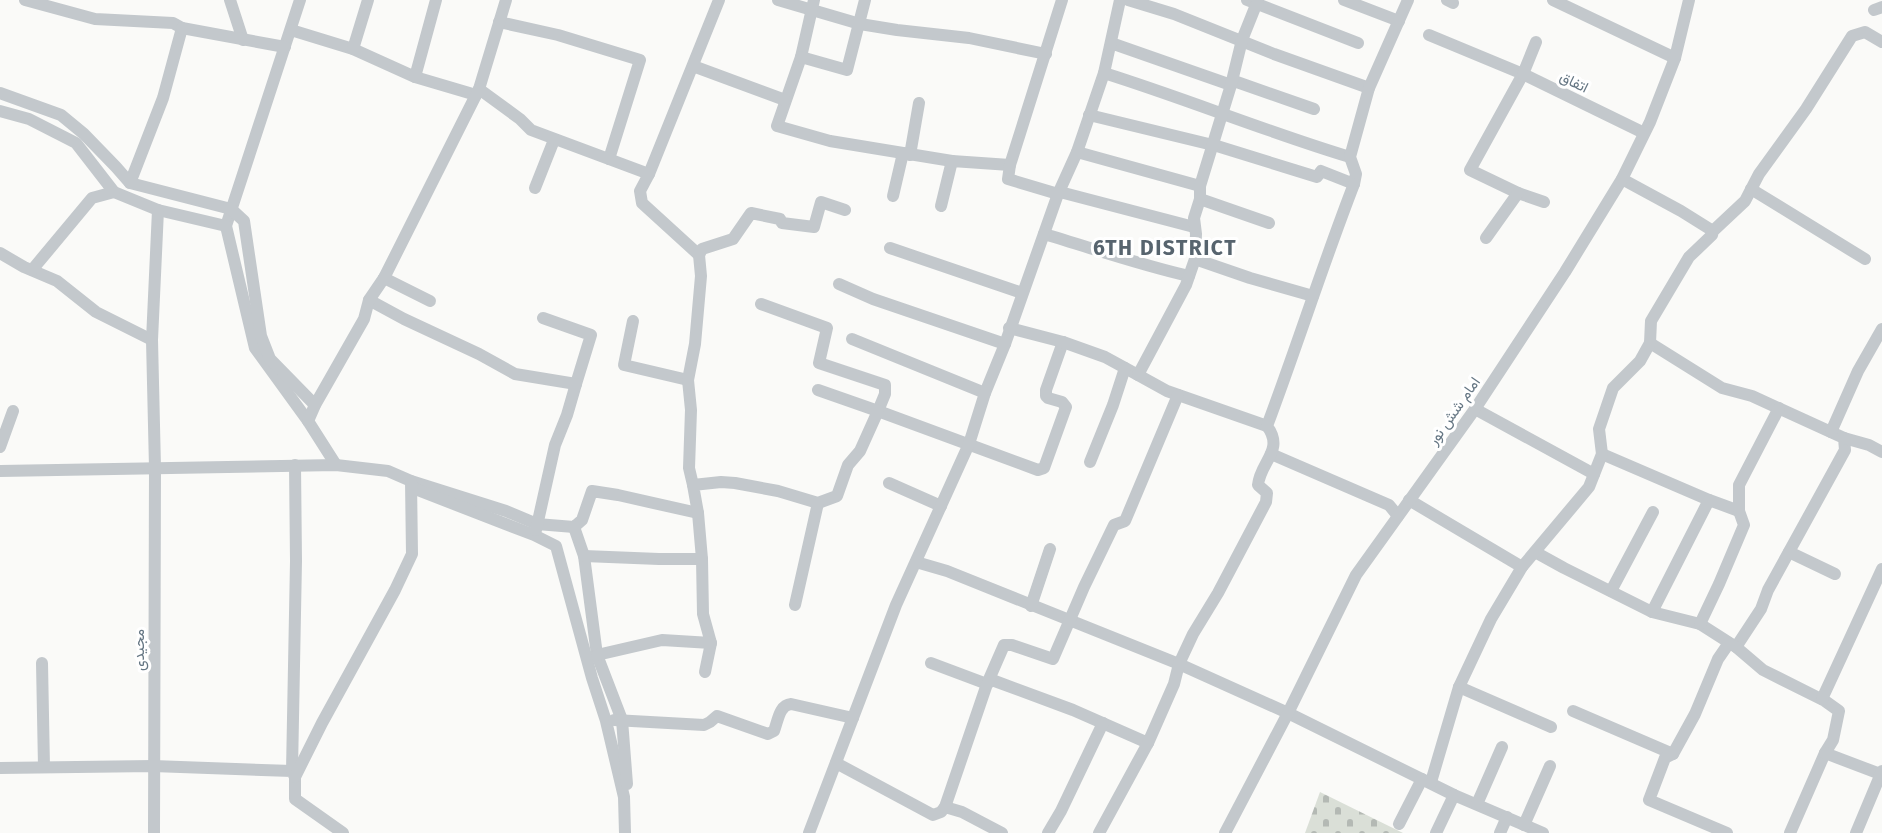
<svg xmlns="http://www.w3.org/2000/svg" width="1882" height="833" font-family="'Fira Sans',Vazirmatn,sans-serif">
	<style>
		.cemetery { fill: url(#cemetery-stones) }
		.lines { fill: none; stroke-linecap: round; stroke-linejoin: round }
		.minor { stroke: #c3c8cc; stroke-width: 12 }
		.labels { text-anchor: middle; stroke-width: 6; stroke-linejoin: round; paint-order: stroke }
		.street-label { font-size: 15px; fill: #657683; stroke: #fff }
		.district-label { font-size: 21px; font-weight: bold; letter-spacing: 1.5px; fill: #57646e; stroke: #fff }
	</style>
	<defs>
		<pattern id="cemetery-stones" width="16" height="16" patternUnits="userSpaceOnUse" patternTransform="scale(1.5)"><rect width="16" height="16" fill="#dadfd7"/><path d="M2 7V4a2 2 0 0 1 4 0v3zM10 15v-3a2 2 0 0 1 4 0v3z" fill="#b4b9b4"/></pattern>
	</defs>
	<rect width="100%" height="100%" fill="#fafaf8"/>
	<path class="cemetery" d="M1320 792 1403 833H1305Z"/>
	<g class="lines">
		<g class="minor">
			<path d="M25 0 95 19 173 23 182 28 163 98 130 183"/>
			<path d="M230 0 243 40"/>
			<path d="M300 0 226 226 255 348 308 421 336 465"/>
			<path d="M778 0 860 24 897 30 969 38 1046 54"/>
			<path d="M814 0 801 57 777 126 830 141 903 153"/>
			<path d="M1128 0 1174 14 1274 54 1369 88"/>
			<path d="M1247 0 1358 43"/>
			<path d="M1344 0 1399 21"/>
			<path d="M1447 0 1453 3"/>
			<path d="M1553 0 1675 58"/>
			<path d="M1874 10 1882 7"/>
			<path d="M499 22 558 35 640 60 609 159"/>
			<path d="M182 28 285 47"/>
			<path d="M291 30 353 49 415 77 476 95"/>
			<path d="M1429 35 1523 74 1470 170 1518 193 1544 202"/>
			<path d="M1536 42 1523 74 1644 133"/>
			<path d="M1111 43 1231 85 1234 81 1314 109"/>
			<path d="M353 49 368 0"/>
			<path d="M801 57 847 70 865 0"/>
			<path d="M693 66 785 100"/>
			<path d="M1104 73C1187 99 1267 132 1350 157"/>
			<path d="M415 77 436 0"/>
			<path d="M479 89 506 0"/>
			<path d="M0 93 61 115 84 134 116 167 130 183 231 209 244 221 261 336 270 359 315 405"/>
			<path d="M0 111 29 119 76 143 114 192 158 210 226 226"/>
			<path d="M1089 115 1217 146 1317 177 1321 171 1354 184 1356 174 1350 157 1369 88 1408 0"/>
			<path d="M1077 152 1200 186"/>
			<path d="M910 155 919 103"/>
			<path d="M649 174 719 0"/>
			<path d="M1622 179 1681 211 1713 231"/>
			<path d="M535 188 554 140"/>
			<path d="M1751 189 1865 259"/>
			<path d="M1060 192 1194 227"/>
			<path d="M1058 194 1077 152 1104 73 1120 0"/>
			<path d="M893 196 903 153 952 161"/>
			<path d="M1200 199 1269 223"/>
			<path d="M941 206 952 161 1010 165"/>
			<path d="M1044 234C1092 248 1140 265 1189 276"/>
			<path d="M1486 238 1518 193"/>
			<path d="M890 248 1022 293"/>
			<path d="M0 253 24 267 57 281 96 312 152 340"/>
			<path d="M1195 259 1250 278 1313 296"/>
			<path d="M32 270 92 198 114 192"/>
			<path d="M384 278 430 301"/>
			<path d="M839 284 873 299 1005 344"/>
			<path d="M369 300 404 319 479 354 515 374 576 384 591 335 543 318"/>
			<path d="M761 304 827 328 819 363 885 385V394L878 411 1038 470 1044 468 1066 407 1062 402 1048 398 1046 396V390L1063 342"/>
			<path d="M633 321 624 365 688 380"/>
			<path d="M1009 328 1063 342 1105 357 1138 375 1186 285 1195 259 1196 234 1194 218 1200 199V186L1231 85 1242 40 1258 0"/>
			<path d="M852 339 985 393"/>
			<path d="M1650 343 1722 388 1752 396 1844 438 1845 450 1768 590 1761 609 1736 647"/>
			<path d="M1138 375 1167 391 1267 426"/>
			<path d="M1475 409 1594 474"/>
			<path d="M308 421 315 405 364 319 369 300 384 278 479 89 520 119 531 130 649 174 640 191 642 203 699 255"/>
			<path d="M1831 432 1858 371 1882 329"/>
			<path d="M1844 438 1869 445 1882 452"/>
			<path d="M0 447 13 411"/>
			<path d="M1271 454 1389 505 1398 516"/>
			<path d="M1602 454 1709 500 1739 511"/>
			<path d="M1090 462 1113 405 1125 368"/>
			<path d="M0 471 336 465 388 471 411 481 506 511 537 524 574 527 582 520 592 491 618 495 698 513"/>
			<path d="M889 483 941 506"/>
			<path d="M693 485 689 468 691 410 688 380 695 344 701 276 699 255 702 249 733 239 751 213 780 219 782 223 814 227 821 202 845 210"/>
			<path d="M415 489 534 535 556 546 592 678 606 721 624 797 625 833"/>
			<path d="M1409 500 1522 567"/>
			<path d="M574 527 584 556 597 655 622 720 627 784"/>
			<path d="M536 530 555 445 567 415 576 384"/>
			<path d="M1535 552 1564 568 1652 612 1700 624 1736 647 1763 670 1825 701 1839 711 1833 740 1825 753 1790 833"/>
			<path d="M1789 552 1835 574"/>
			<path d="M584 556 659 559H702L703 614 711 643 705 672"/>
			<path d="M702 559 698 513 693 485 721 482 735 483 778 491 818 503 837 496 848 465 860 451 878 411 818 390"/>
			<path d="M916 562 947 571 1179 664 1288 713 1454 795 1543 833"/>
			<path d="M1611 591 1653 512"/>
			<path d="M795 605 818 503"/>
			<path d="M1031 606 1050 549"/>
			<path d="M1652 612 1709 500"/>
			<path d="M1700 624 1719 584 1744 525 1739 511V485L1779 408"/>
			<path d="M597 655 662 640 711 643"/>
			<path d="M42 663 44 767"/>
			<path d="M931 663 987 684 992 680 1073 710 1148 743"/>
			<path d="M1459 687 1551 727"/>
			<path d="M1822 699 1882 569"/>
			<path d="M1573 711 1673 754"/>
			<path d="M614 720 704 725 710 722 717 716 768 734 774 731C778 721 779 705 791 704L853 718"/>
			<path d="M1825 753 1880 774"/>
			<path d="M836 763 933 815 941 812 945 807 962 812 1002 833"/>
			<path d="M0 768 153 766 292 771 295 777V799L343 833"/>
			<path d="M292 771 296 561 295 465"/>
			<path d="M295 777 322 723 395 590 412 554 411 481"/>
			<path d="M1431 782 1459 687 1491 619 1522 567 1589 487 1602 454 1599 429 1613 388 1640 361 1650 343 1651 321 1689 257 1712 235 1713 231 1745 201 1759 174 1806 109 1852 36 1865 32 1882 42"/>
			<path d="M1477 804 1502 747"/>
			<path d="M945 807 987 684 1004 645H1012L1053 659 1084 587 1114 525 1125 521 1178 395"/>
			<path d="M1399 824 1422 779"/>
			<path d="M1524 825 1550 766"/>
			<path d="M154 833 155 468 152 340 158 210"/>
			<path d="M809 833 896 605 969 444 985 393 1005 344 1058 194 1008 179 1010 165 1062 0"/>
			<path d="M1048 833 1061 811 1103 723"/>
			<path d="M1099 833 1148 743 1174 684 1179 664 1193 634 1218 593 1266 502 1267 493 1258 485C1260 462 1285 450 1267 426 1297 346 1323 264 1354 184"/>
			<path d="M1225 833 1288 713 1356 575 1475 409 1565 272 1622 179 1650 122 1675 58 1689 0"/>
			<path d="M1436 833 1454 795"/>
			<path d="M1500 833 1507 817"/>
			<path d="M1727 833 1649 800 1665 758 1673 754 1695 714 1718 659 1729 643"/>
			<path d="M1856 833 1882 771"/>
		</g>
	</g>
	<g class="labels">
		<g class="street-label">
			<text transform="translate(1574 82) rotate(26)" y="5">اتفاق</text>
			<text transform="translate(1454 411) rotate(-55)" y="5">امام شش نور</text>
			<text transform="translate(139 650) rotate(-90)" y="5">مجیدی</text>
		</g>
		<g class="district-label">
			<text x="1165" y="255">6TH DISTRICT</text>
		</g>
	</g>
</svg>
